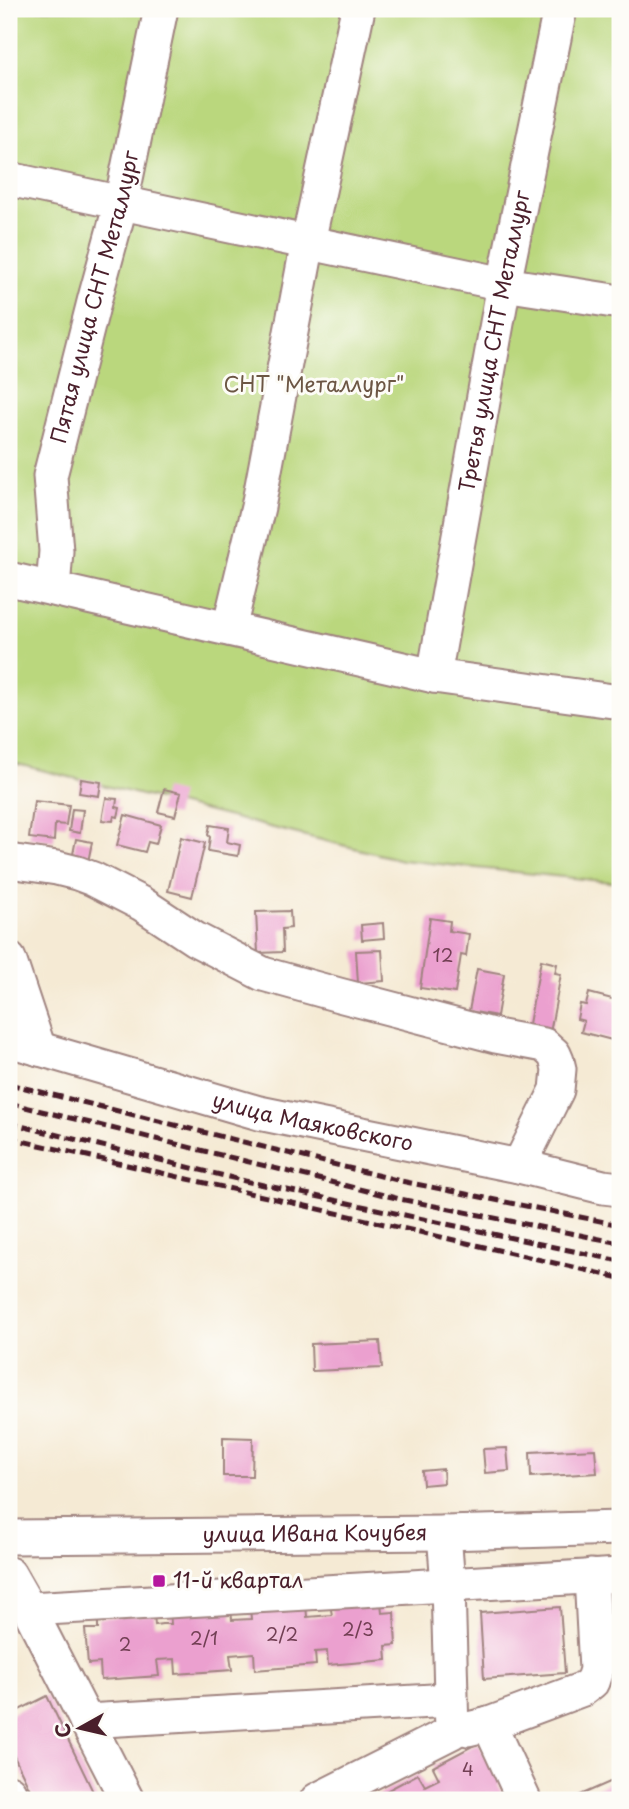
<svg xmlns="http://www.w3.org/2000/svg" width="629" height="1809" font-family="'Playpen Sans',sans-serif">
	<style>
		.green { fill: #bad77d; stroke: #827b54; stroke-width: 2 }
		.building { fill: #eba0cf }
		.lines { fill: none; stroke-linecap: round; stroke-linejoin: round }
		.minor-casing { stroke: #a08480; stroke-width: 37 }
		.minor { stroke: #fff; stroke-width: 33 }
		.rail { stroke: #4a1f2b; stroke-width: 5; stroke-dasharray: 10 5; stroke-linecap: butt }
		.poi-dot { fill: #b5179e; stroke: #fdfcf7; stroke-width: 2.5 }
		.labels { text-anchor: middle; stroke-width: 6; stroke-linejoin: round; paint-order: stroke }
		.number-label { font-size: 18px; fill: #723f54 }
		.street-label { font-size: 21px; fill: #4a1f2b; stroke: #fdfcf7 }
		.park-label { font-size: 21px; fill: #6c5644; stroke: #fdfcf7 }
		.poi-label { font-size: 21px; fill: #4a1f2b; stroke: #fdfcf7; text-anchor: start }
	</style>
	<rect width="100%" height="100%" fill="#fdfcf7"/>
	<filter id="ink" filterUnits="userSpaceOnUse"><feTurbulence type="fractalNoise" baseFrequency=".0143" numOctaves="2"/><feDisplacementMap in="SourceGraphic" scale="14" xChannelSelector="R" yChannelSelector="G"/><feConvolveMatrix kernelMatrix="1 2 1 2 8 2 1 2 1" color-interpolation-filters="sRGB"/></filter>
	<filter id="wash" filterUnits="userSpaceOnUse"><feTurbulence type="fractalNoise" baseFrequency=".00686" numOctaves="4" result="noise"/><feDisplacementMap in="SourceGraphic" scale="28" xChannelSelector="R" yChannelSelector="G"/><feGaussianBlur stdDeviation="1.57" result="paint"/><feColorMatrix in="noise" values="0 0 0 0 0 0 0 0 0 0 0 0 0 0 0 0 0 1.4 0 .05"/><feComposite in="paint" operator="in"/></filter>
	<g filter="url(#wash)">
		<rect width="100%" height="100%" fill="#f5ead4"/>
		<path class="green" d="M9 9H620V883L402 860 9 762Z"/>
		<g id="blocks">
			<g class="building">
				<path d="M81 779 101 782 99 796 79 793Z"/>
				<path d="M164 789 181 793 175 816 158 812Z"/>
				<path d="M106 798 117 799 116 807 120 808 118 817 114 816 113 821 102 820Z"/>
				<path d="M34 801 69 805 66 825 55 824 54 841 29 838Z"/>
				<path d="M72 809 83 810 80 833 69 831Z"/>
				<path d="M125 815 161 825 156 844 148 842 145 852 117 845Z"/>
				<path d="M210 825 229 828 227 842 240 845 238 856 208 851 210 837 208 835Z"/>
				<path d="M181 837 205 843 192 897 168 891Z"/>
				<path d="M76 839 92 842 88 862 72 859Z"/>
				<path d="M290 911 291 928 282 929 283 952 258 953 256 912Z"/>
				<path d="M430 918 450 921 449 931 469 934 466 956 461 955 455 993 420 988Z"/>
				<path d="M383 923 384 938 362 940 361 925Z"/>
				<path d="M382 950 384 981 358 983 356 951Z"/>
				<path d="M541 960 557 964 555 973 561 974 550 1033 528 1029Z"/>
				<path d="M477 969 504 974 497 1016 469 1011Z"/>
				<path d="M589 993 620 1001V1008L612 1040 581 1032 584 1021 577 1019 580 1004 586 1005Z"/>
				<path d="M380 1341 382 1368 312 1371 311 1344Z"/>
				<path d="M223 1437 253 1438 252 1476H223Z"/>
				<path d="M507 1448 509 1471 485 1473 483 1449Z"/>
				<path d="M595 1449 597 1473 531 1477 530 1452Z"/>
				<path d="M443 1469 444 1483 423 1485 422 1471Z"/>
				<path d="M381 1601 382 1613 394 1612 396 1645 386 1646 387 1660 328 1665 327 1651 315 1652 316 1665 255 1670 254 1653 230 1655 232 1670 176 1674 175 1659 157 1660 159 1676 101 1680 100 1663 88 1664 85 1629H98V1618L154 1614 155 1625 162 1624H171L170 1613 231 1608 232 1620 251 1619 250 1608 306 1604 307 1617 332 1615 330 1604Z"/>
				<path d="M560 1607 565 1673 484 1679 480 1613Z"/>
				<path d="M47 1696 97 1800H35L9 1746V1715Z"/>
				<path d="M478 1743 485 1755 492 1751 507 1781 498 1785 504 1798 500 1800H374L373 1798 418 1774 425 1786 439 1779 433 1767Z"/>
				<path d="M619 1778 620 1800H569Z"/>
			</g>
		</g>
	</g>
	<g filter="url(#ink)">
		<use href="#blocks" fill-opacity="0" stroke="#a08480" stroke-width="2"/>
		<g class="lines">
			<g class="minor-casing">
				<g id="minor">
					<path d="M9 179 504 284 620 302"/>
					<path d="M9 579 434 676 620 702"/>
					<path id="s1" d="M53 589 56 551 50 476 95 298 121 203 161 9"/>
					<path d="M229 629 258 507 308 242 358 9"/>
					<path id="s2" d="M434 676 504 284 560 9"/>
					<path d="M9 861 57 868 77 873 93 879 142 904 195 939 263 974 339 995 496 1036 544 1045 554 1054 557 1061 559 1069 557 1090 519 1166"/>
					<path d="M9 959 39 1049"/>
					<path id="s3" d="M9 1040 259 1113 519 1166 603 1187 620 1189"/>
					<path id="s4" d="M9 1537 444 1533 620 1528"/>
					<path d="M9 1574 29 1609 127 1800"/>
					<path d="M29 1609 620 1575"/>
					<path d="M86 1721 450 1700"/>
					<path d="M489 1724 583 1689 592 1682 596 1670 591 1576"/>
					<path d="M468 1729 489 1724 524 1800"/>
					<path d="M9 1792 13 1800"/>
					<path d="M317 1800 452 1732 448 1585 444 1533"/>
				</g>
			</g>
			<use href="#minor" class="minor"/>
			<g class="rail">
				<path d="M9 1084 401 1181 620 1225"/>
				<path d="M9 1103 400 1199 620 1243"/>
				<path d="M9 1123 245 1181 620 1261"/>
				<path d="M9 1138 620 1278"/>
			</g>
		</g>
	</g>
	<rect class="poi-dot" x="152" y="1574" width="14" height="14" rx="3.5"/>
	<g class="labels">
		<g class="number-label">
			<text x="443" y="962">12</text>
			<text x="358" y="1636">2/3</text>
			<text x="282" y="1641">2/2</text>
			<text x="204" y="1645">2/1</text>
			<text x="125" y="1651">2</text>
			<text x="468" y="1776">4</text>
		</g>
		<g class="street-label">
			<text dy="7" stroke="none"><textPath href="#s1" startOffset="298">Пятая улица СНТ Металлург</textPath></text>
			<text dy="7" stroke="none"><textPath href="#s2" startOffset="340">Третья улица СНТ Металлург</textPath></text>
			<text dy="7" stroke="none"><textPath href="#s3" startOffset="315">улица Маяковского</textPath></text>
			<text dy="7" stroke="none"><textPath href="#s4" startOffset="306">улица Ивана Кочубея</textPath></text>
		</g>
		<g class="park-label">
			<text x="314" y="392">СНТ "Металлург"</text>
		</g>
		<g class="poi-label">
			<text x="173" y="1588">11-й квартал</text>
		</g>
	</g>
	<rect width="629" height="1809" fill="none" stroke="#fdfcf7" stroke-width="35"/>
	<g transform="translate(80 1728) rotate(262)" stroke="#fdfcf7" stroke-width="5" paint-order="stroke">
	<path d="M0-5L12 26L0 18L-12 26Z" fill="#4a1f2b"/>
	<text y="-10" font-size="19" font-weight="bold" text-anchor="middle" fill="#4a1f2b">С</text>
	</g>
</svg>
